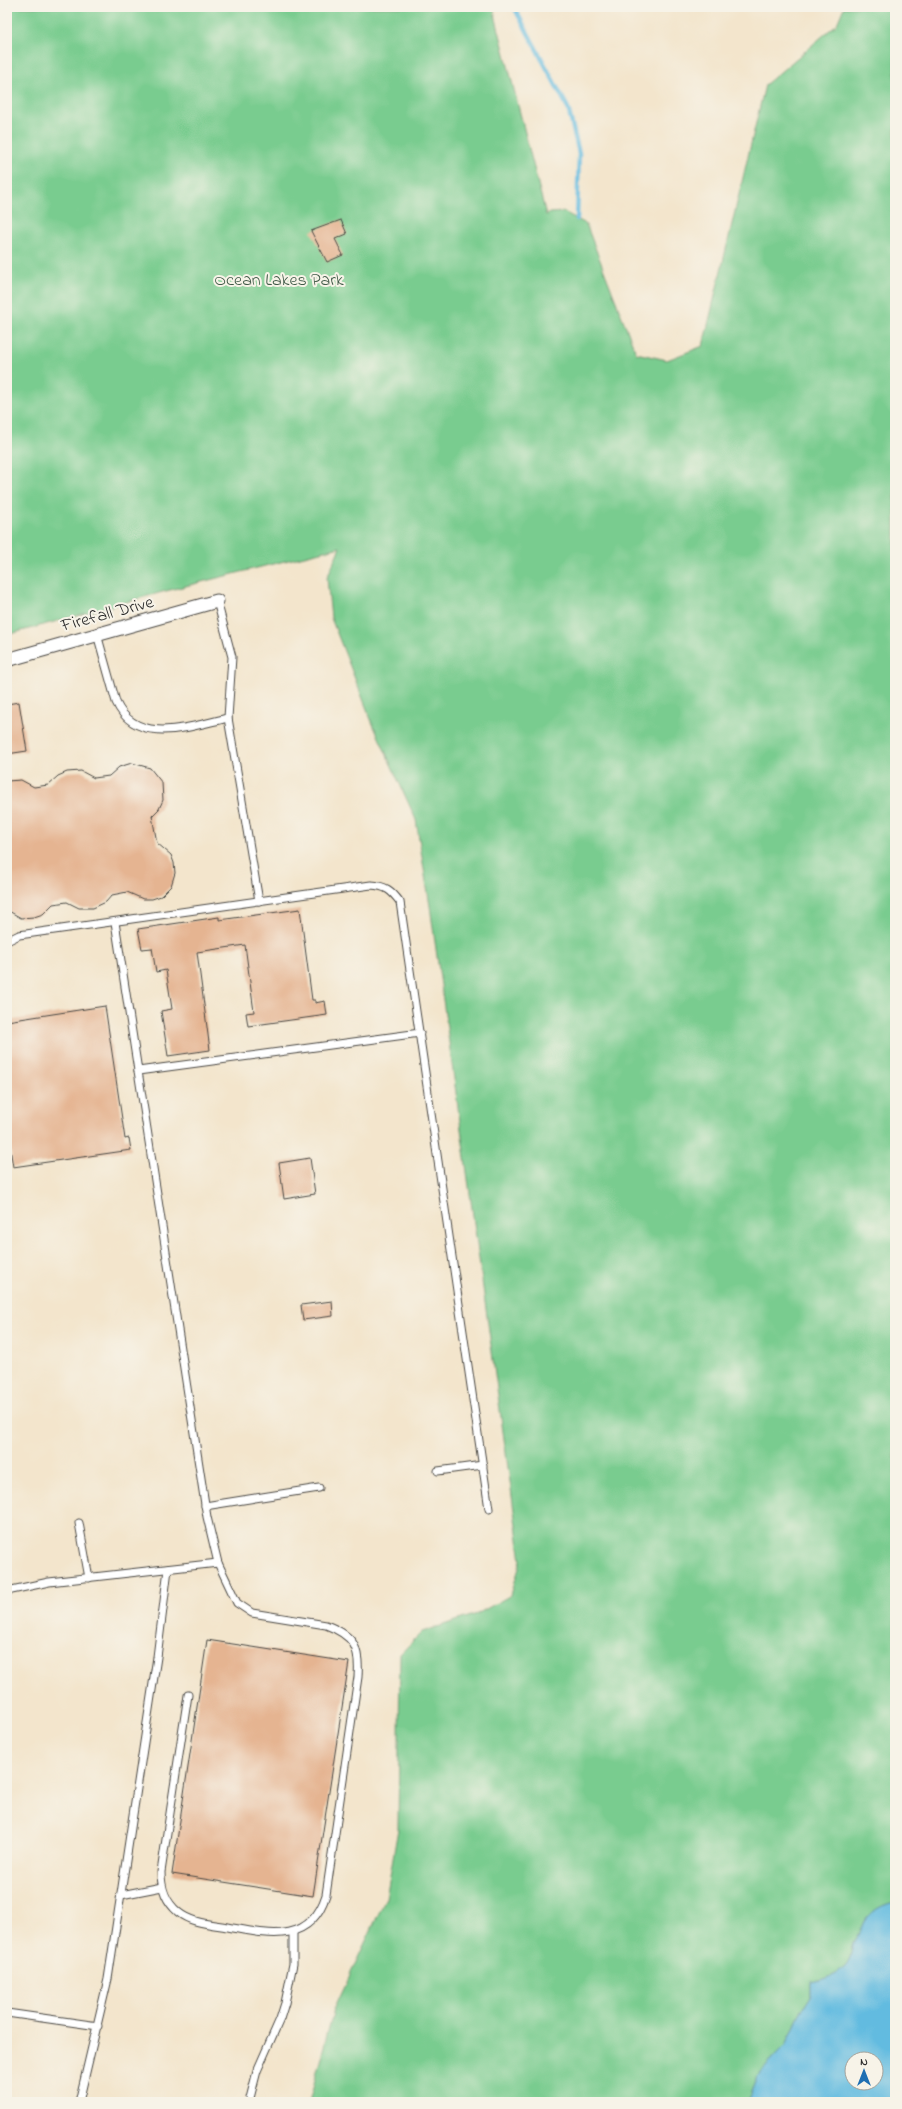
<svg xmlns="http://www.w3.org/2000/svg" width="902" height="2109" font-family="'Indie Flower',sans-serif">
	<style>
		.green { fill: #79cc8f; stroke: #527c5d }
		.water { fill: #62bbe0; stroke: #467386; fill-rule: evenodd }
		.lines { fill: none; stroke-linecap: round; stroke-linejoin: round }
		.stream { stroke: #62bbe0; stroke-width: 4.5 }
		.building { fill: #e5b491 }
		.service-casing { stroke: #494743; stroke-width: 9 }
		.minor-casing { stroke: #494743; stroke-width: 15 }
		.service { stroke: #fff; stroke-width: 7 }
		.minor { stroke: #fff; stroke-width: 13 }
		.labels { text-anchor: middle; stroke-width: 4; stroke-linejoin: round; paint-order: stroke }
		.park-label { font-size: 18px; fill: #425b49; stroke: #f7f3e8 }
		.street-label { font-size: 18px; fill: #2b2b2b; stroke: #f7f3e8 }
	</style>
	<rect width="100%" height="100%" fill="#f7f3e8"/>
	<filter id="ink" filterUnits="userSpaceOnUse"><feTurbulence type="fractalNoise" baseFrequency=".025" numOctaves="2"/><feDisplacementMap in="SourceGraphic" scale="8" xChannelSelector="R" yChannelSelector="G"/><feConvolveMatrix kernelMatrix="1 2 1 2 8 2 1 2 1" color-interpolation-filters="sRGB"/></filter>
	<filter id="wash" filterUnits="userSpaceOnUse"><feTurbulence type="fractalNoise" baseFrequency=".012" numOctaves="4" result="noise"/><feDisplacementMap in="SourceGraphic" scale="16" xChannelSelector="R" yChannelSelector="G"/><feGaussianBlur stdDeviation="0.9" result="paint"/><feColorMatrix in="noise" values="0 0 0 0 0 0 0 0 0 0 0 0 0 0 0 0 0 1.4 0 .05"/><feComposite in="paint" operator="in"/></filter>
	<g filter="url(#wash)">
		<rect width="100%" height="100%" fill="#f3e5cc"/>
		<path class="green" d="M7 7H493L546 215 550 213 564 212 586 224 636 353 667 360 703 346 765 85 837 24 844 7H895V1902C876 1906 867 1915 859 1932 857 1937 853 1942 852 1947 851 1953 850 1962 845 1967 837 1975 822 1980 811 1982V1997L799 2016 787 2044 760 2072 748 2102H309L334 2009 386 1898 398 1829 400 1654 422 1632 477 1614 511 1595 521 1561 430 906 416 820 372 722 331 618 327 578 340 547 166 591 7 635Z"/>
		<path class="water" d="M895 1902V2102H748L760 2072 787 2044 799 2016 811 1997V1982C822 1980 837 1975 845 1967 850 1962 851 1953 852 1947 853 1942 857 1937 859 1932 867 1915 876 1906 895 1902ZM852 2059H876V2083H852Z"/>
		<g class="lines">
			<path class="stream" d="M514 7 568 108 579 153 577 219"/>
		</g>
		<g id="blocks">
			<g class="building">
				<path d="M341 220 347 234 335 239 343 255 327 262 311 231Z"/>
				<path d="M19 702 27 751 7 754V704Z"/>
				<path d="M132 763 150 768 162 783 163 800 159 809 152 816 157 843 171 855 174 863 175 873 171 886 161 896 152 899H143L127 892 112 895 106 902 93 908H79L67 902 53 904 43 914 34 917 21 918 7 910V781L21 780 34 787 48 785 58 776 67 772 81 771 94 778 109 776 119 767Z"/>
				<path d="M300 909 312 1000H315V1003L325 1001 327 1015 248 1026 246 1013 254 1012 245 945 197 952 210 1050 168 1056 161 1011 172 1009 166 970 156 972 152 948 142 949 138 929 219 917V920Z"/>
				<path d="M105 1006 125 1139 129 1138 131 1150 13 1167 8 1135H7V1021Z"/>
				<path d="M310 1158 315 1194 284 1199 279 1163Z"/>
				<path d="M332 1301 333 1316 303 1320 301 1305Z"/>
				<path d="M207 1640 349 1662 313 1896 172 1874Z"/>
			</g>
		</g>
	</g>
	<g filter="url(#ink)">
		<use href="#blocks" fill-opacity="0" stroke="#494743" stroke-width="1"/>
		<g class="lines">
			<g class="service-casing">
				<g id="service">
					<path d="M97 634 116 702C136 747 191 726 228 718L232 657 217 601"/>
					<path d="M228 718 259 901"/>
					<path d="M115 922 207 1517 218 1563 237 1603 252 1613 326 1625C355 1636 360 1648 358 1677L326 1895C310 1946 267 1934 227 1927 210 1924 191 1923 178 1912 165 1901 161 1888 161 1872L188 1695"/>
					<path d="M7 941 19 935 371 885C386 886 391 890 400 902L489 1509"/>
					<path d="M138 1071 420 1033"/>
					<path d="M438 1471 483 1465"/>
					<path d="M205 1506 319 1488"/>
					<path d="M79 1523 89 1578"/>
					<path d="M7 1591 49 1582 218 1563"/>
					<path d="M121 1895 162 1887"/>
					<path d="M7 2013 98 2026"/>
					<path d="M79 2102 108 1979 157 1657 168 1569"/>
					<path d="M249 2102 257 2071 280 2019 285 2003 293 1964V1932"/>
				</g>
			</g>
			<g class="minor-casing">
				<path id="minor" d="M7 660 217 601"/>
			</g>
			<use href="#service" class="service"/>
			<use href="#minor" class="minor"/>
		</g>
	</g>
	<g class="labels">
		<g class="park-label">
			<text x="279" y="285">Ocean Lakes Park</text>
		</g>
		<g class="street-label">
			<text transform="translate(107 613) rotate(-15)" y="6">Firefall Drive</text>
		</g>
	</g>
	<rect width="902" height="2109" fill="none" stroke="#f7f3e8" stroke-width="24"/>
	<g transform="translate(864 2071)"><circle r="19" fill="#f7f3e8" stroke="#a5a39c"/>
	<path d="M0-3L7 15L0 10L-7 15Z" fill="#1f6fb2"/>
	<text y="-6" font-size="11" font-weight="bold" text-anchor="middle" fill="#2b2b2b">N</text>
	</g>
</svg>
